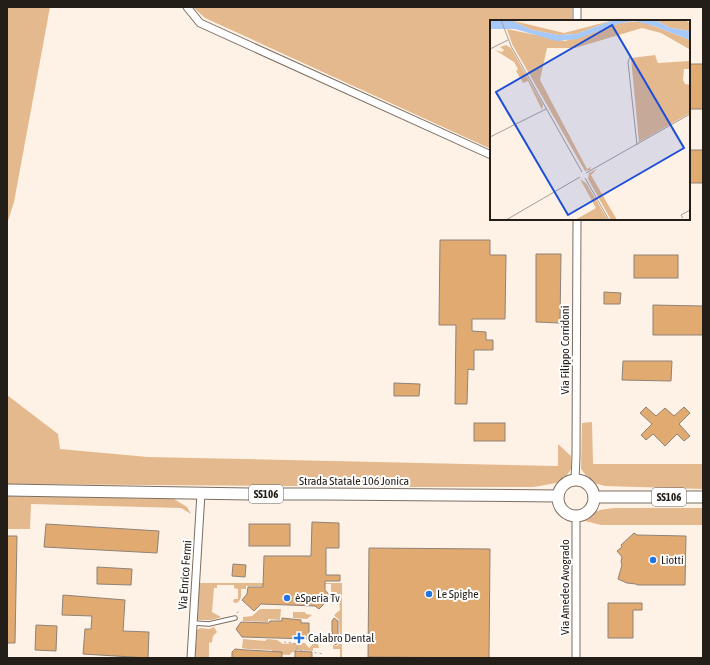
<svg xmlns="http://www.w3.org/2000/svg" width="710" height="665" font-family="'Asap Condensed',sans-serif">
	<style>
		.green { fill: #e4b98e }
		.building { fill: #e1aa71; stroke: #8f8276 }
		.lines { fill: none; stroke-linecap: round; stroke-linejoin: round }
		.lane-casing { stroke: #7b6e62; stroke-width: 5.5 }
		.street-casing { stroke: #7b6e62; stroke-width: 9 }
		.primary-casing { stroke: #7b6e62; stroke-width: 13 }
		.path { stroke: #aca29a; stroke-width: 1; stroke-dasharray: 2 3; stroke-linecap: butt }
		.lane { stroke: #fff; stroke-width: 3.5 }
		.street { stroke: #fff; stroke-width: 7 }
		.primary { stroke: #fff; stroke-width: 11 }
		.poi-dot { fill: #2274de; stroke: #fff; stroke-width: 1.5 }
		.labels { text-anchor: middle; stroke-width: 4; stroke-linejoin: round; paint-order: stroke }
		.shield { fill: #fff; stroke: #66625e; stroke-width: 1 }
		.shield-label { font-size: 11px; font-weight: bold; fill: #241e19 }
		.street-label { font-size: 12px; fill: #241e19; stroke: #fff }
		.poi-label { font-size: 12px; fill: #241e19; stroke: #fff; text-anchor: start }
		.inset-road { fill: none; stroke: #a79d95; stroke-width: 1 }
		.view { fill: #1d4ed8; fill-opacity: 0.15; stroke: #1d4ed8; stroke-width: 2 }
		.inset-edge { fill: none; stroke: #241e19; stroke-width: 2 }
	</style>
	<rect width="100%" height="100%" fill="#fef2e7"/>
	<g class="green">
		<path d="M7 7H50L14 202 7 224Z"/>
		<path d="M193 7H572V21H491V149L205 18Z"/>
		<path d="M7 395 58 434 60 449 148 457 558 466V444L571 456V469L567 475 563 480 556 483 534 487H412L7 484Z"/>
		<path d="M592 422 593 464H703V489L605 486 594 483 588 478 581 469 582 423Z"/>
		<path d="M7 496 174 499 187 507 191 514 181 508 31 504 30 529H7Z"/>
		<path d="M617 508H703V525H601L585 521C594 509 603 509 617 508Z"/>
		<path d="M199 583H342V658H340V649H333V645L337 646 340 642 339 620 334 615 340 610 339 599 331 591V584H299L298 586H246V589H241C241 595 242 601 236 603L233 602 234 599H238V589L234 588V585H217V588H214L212 612 221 617C213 621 207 620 198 620Z"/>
		<path d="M260 609H281L280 620 268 619V622L243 621V617L252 616Z"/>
		<path d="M293 612H305L306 614 312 615 307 619 293 618Z"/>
		<path d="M214 627 217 632 213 636 212 642 209 643V658H195L197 630 200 628 209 629Z"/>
		<path d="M243 639 265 641 267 639 277 640 283 644 294 643H305L309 648 313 644H318L319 648H313V651L298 650 291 653 290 655 273 654 272 650 247 649 242 648Z"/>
	</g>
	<g class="building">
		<rect x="689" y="64" width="14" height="45"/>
		<rect x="689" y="150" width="14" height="33"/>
		<path d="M440 240H490V255H506L505 319H472V331L486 332V340H493V350H474V370L468 369 467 404H455L456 325H439Z"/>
		<path d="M536 254H561L560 323 536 322Z"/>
		<rect x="634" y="255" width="44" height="23"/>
		<path d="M604 292 621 293 620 304H604Z"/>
		<path d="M653 305 703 306V335H653Z"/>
		<path d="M623 361H672L671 381 622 380Z"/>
		<path d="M394 383 420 384 419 396H394Z"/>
		<path d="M646 407 656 416 665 408 674 416 684 407 690 413 679 424 690 436 684 441 677 434 665 446 653 434 646 440 641 435 652 424 640 413Z"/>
		<rect x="474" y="423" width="31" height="18"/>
		<path d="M312 522 339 523V548H326V575H340V581H325V590L331 597 319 609 315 606 261 604 254 611 242 600 247 594 248 587H263L264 556H311Z"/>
		<path d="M46 524 159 531 157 553 44 547Z"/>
		<rect x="249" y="524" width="41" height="22"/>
		<path d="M634 533 637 535 686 536 685 585H637L636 584 627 583 618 579 622 565 621 562 622 557 617 551 622 547 621 545Z"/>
		<path d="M7 536H17L15 643H7Z"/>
		<path d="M369 548 490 549 489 658 368 657Z"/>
		<path d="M233 564 246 565 245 577 232 576Z"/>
		<path d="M97 567 132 569 131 585 97 584Z"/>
		<path d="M63 595 125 600 123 631 149 632 148 658 83 654 85 629H91L92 616 62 615Z"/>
		<path d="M608 603H642V610H633V638H608Z"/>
		<path d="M282 618 301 620V623H309V639L242 637 236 629 241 622 269 623 270 621H282Z"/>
		<path d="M334 618 338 621V641L336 645 332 642V621Z"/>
		<path d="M36 625 57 626 56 651 35 650Z"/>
		<path d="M235 649 246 650H247L282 652V658H232V652Z"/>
		<path d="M295 651 312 652V658H295Z"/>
	</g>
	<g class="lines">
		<g class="lane-casing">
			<path id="lane" d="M193 623 209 624 235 618"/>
		</g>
		<g class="street-casing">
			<g id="street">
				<path d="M187 7 200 23 491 155"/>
				<path d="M577 21V7"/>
				<path d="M575 480 576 456 577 219"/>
				<path d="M191 658 201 493"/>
				<path d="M576 658V517"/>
			</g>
		</g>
		<g class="primary-casing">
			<g id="primary">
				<circle cx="576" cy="498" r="18"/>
				<path d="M7 490 249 494H324L558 496"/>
				<path d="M594 497H703"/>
			</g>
		</g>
		<g class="path">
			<path d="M237 613 241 610"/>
			<path d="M284 642 294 643 298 650 324 654"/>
		</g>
		<use href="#lane" class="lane"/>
		<use href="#street" class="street"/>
		<use href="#primary" class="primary"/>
	</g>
	<g class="poi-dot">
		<circle cx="653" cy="560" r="4"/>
		<circle cx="429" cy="594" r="4"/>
		<circle cx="287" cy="598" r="4"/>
		<path d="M297 632h4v4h4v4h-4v4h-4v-4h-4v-4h4z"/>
	</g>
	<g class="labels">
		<g class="shield">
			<rect x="249" y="485" width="34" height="18" rx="3"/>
			<rect x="652" y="488" width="34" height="18" rx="3"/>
		</g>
		<g class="shield-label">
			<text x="266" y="498">SS106</text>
			<text x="669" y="501">SS106</text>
		</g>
		<g class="street-label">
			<text transform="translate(565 350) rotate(-90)" y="4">Via Filippo Corridoni</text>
			<text x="354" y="485">Strada Statale 106 Jonica</text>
			<text transform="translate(185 575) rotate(-86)" y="4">Via Enrico Fermi</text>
			<text transform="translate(565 587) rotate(-90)" y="4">Via Amedeo Avogrado</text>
		</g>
		<g class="poi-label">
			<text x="661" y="564">Liotti</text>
			<text x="437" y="598">Le Spighe</text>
			<text x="295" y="602">èSperia Tv</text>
			<text x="308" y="642">Calabro Dental</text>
		</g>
	</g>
	<g transform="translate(490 20)">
		<rect width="200" height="200" fill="#fef2e7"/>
		<path d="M20 0 74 13 124 0 86 14 69 15 42 10ZM165 0H194L200 3V11L181 8ZM151 1 200 20V49H194L193 60 195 64 200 65V93L149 122 141 38 165 35 168 43 199 41V29L171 13 152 8 85 28H57L50 60 97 149 101 147 100 150 95 151 22 24 17 9 75 21 131 3ZM16 25 21 28 53 85 52 90 38 61 33 63 26 51 28 49 24 42 5 30 12 32 14 30 10 27ZM107 149 101 155 127 200H121L98 159 99 153ZM90 159 96 163 118 200H85L106 188Z" fill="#e4b98e"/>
		<path d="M0 0H20L42 10 69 15 86 14 124 0H165L181 8 200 11V20L164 6 145 1 131 3 87 19 66 21 25 9H0Z" fill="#a6c9f9"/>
		<path class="inset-road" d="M11 0 21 26 92 152M0 29 18 20M140 37 138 42 147 125M0 117 56 89M96 153 200 94M95 158 119 200M193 198 191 195 200 190M16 200 90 157"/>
		<path class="view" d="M122 5 194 128 78 195 6 72Z"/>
		<rect width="200" height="200" class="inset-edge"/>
	</g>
	<rect width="710" height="665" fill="none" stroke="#241e19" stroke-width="16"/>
</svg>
